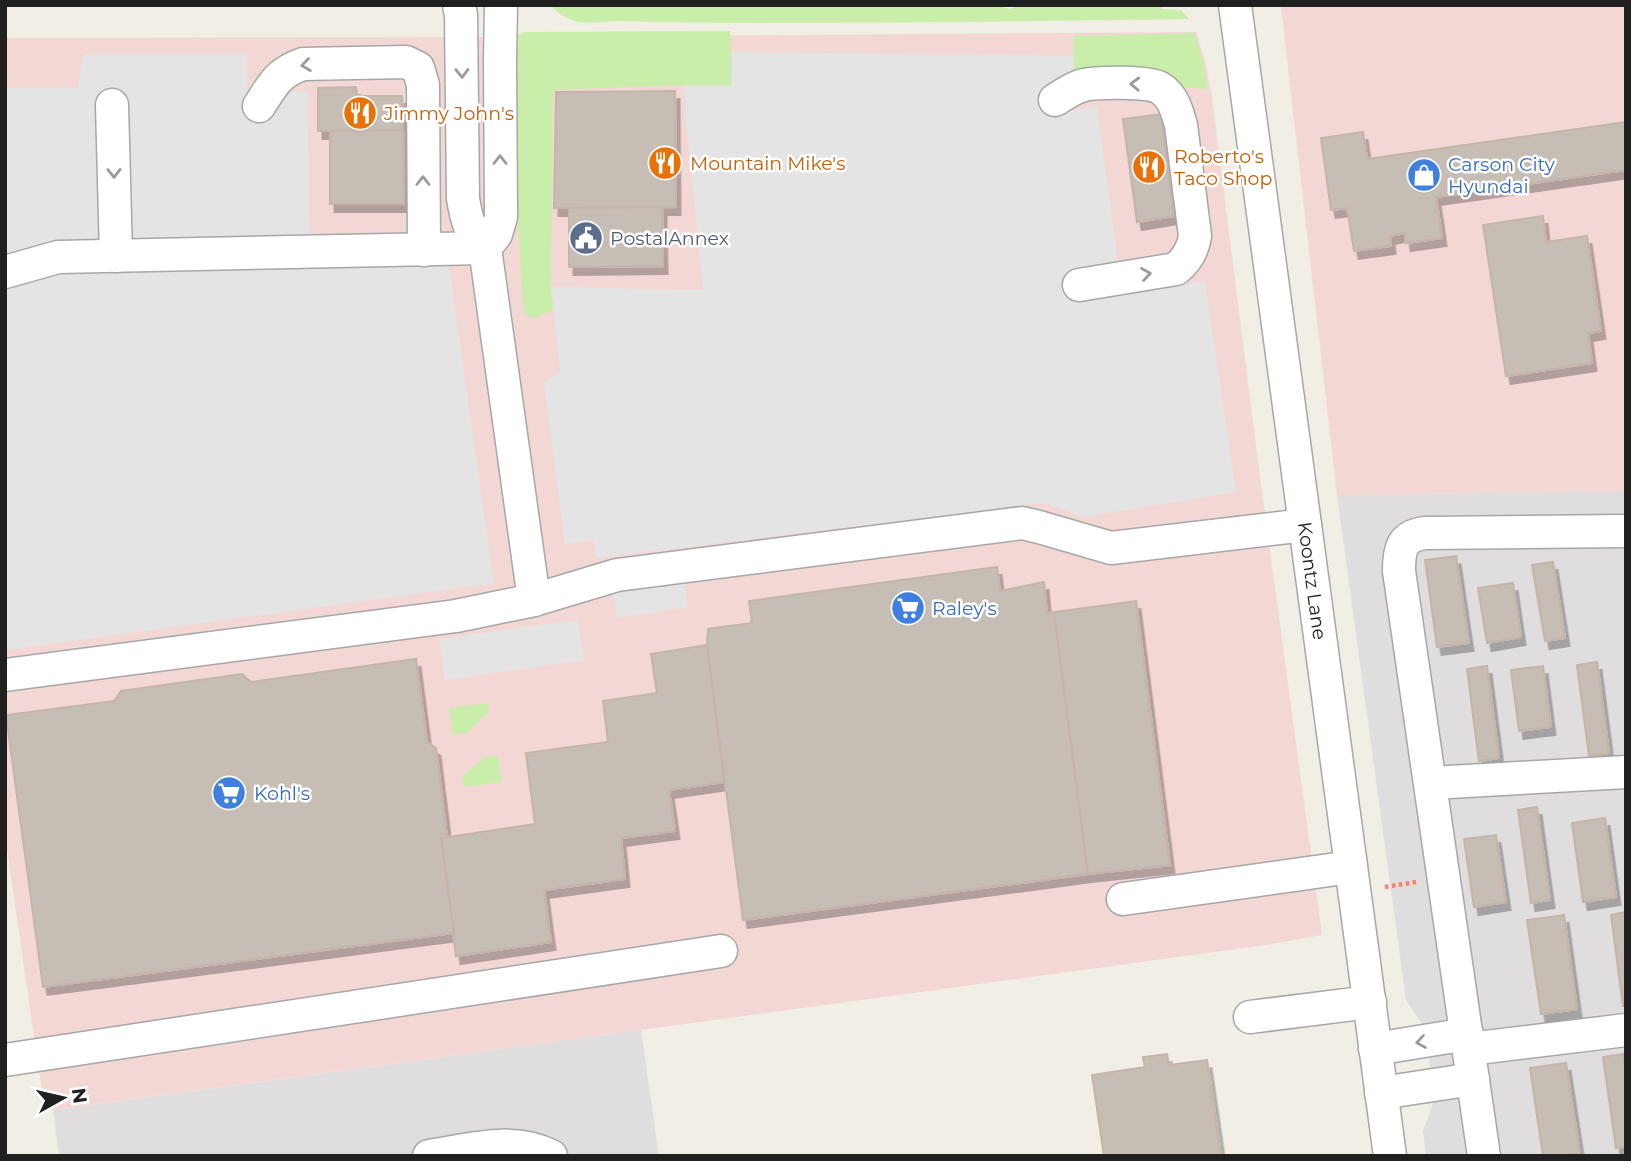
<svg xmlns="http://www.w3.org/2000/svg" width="1631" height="1161" font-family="Montserrat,sans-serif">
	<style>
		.residential { fill: #dfdddd }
		.commercial { fill: #f3d7d5 }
		.grass { fill: #c9eeaa }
		.parking { fill: #e4e4e4 }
		.building { fill: #c6beb5; stroke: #c4b5a8; stroke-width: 2; filter: url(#shadow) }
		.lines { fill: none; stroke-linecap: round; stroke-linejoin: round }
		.minor-casing { stroke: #a7a7a7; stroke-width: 35 }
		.path { stroke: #ff7e6a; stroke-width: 4.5; stroke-dasharray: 3.5 3.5; stroke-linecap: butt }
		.minor { stroke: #fff; stroke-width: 32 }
		.oneway { stroke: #9b9b9b }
		.labels { text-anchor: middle; stroke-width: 5; stroke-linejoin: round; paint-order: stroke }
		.food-label { font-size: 19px; fill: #c56008; stroke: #fff; text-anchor: start }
		.shop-label { font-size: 19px; fill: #366cbe; stroke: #fff; text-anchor: start }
		.service-label { font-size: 19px; fill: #4e5e75; stroke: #fff; text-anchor: start }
		.street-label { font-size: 19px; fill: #202020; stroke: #fff }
	</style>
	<defs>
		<filter id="shadow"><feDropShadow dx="4.5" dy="8" stdDeviation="0" flood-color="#0004"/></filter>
	</defs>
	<rect width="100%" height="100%" fill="#f1eee6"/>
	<g class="residential">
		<path d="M1626 491V1156H1426L1423 1131 1435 1098 1424 1027 1406 1000 1337 495Z"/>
		<path d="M641 1030 659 1156H59L53 1110Z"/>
	</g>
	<g class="commercial">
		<path d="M1285 5H1626V491L1337 495 1281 7Z"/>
		<path d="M1196 32 1205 61 1211 91 1261 484 1322 935 1266 945 45 1111 5 836V38L520 37Z"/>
	</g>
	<g class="grass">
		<path d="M551 5H997L1009 9 1024 5H1161V9L1181 10 1189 19C1044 21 898 23 753 23 709 23 664 22 620 21 606 21 592 24 578 22 567 19 558 14 551 5Z"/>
		<path d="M730 31 732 86 683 85 553 90 551 287 554 310 537 317 531 318 525 313 523 304 517 205 518 35 525 32Z"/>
		<path d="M1194 33 1203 61 1208 89 1176 87 1074 74 1073 36Z"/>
		<path d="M488 703 489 712 467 733 453 734 449 708Z"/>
		<path d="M498 756 502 782 464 787 462 777 485 757Z"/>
	</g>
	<g class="parking">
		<path d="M732 52 1074 56V110L1097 107 1122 292 1205 281 1236 492 1083 517 1045 503 597 558 594 540 565 544 544 383 560 372 551 287 703 290 683 85 731 86Z"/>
		<path d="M83 54H247V90L308 92 310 266H449L494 583 5 650V88H78Z"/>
		<path d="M685 582 688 607 617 618 613 592Z"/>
		<path d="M578 620 584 660 445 680 439 639Z"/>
	</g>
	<g class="building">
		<path d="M356 87 357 96H402L403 130 318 131V88Z"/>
		<path d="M675 91 676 207 554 208 556 92Z"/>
		<path d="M1161 114 1174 216 1137 222 1123 119Z"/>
		<path d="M1626 122V170L1436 197 1442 238 1406 243 1405 233 1390 236 1391 246 1354 251 1347 208 1331 210 1321 138 1363 132 1367 159Z"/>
		<path d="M403 130 404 204H330V131Z"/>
		<path d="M662 207 663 266 569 267V208Z"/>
		<path d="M1543 216 1546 242 1587 236 1601 331 1588 333 1592 363 1506 376 1483 225Z"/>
		<path d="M1456 556 1469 643 1437 647 1425 560Z"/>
		<path d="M1553 562 1565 638 1545 641 1532 565Z"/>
		<path d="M997 567 1000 591 1044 582 1047 613 1054 612 1088 874 743 920 707 645 708 629 752 623 749 601Z"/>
		<path d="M1513 583 1521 637 1487 643 1478 588Z"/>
		<path d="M1136 601 1170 865 1088 874 1054 612Z"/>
		<path d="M707 645 724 782 669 790 675 831 621 838 625 879 544 890 551 942 456 956 441 838 535 824 526 753 608 742 603 701 657 693 651 654Z"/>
		<path d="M416 659 427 742 436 748 447 837 441 838 454 933 43 987 6 715 114 701 121 691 242 674 251 682Z"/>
		<path d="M1597 662 1609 753 1589 756 1577 665Z"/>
		<path d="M1487 666 1499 758 1479 761 1467 669Z"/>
		<path d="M1543 666 1551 727 1519 731 1511 670Z"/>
		<path d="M1537 807 1550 900 1531 903 1518 810Z"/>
		<path d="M1605 818 1616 897 1583 902 1572 823Z"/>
		<path d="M1496 835 1506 902 1474 907 1464 839Z"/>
		<path d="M1626 912V1006H1623L1611 915Z"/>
		<path d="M1564 915 1577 1009 1541 1014 1527 920Z"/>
		<path d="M1167 1054 1169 1065 1207 1060 1221 1156H1104L1092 1075 1145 1067 1143 1057Z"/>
		<path d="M1623 1054 1626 1075V1146L1616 1148 1603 1057Z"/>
		<path d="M1566 1063 1580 1154 1543 1156 1530 1068Z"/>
	</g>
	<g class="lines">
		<g class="minor-casing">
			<g id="minor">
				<path d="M459 5 461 15 463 199C467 221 469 231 485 248L534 600"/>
				<path id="s1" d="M1235 5 1390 1156"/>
				<path d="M1055 100C1063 95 1074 87 1084 85 1097 82 1149 81 1160 88 1173 96 1177 111 1181 125L1195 236C1193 250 1187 260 1176 269L1079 285"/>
				<path d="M112 105 116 256"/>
				<path d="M259 106C273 85 277 73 303 64L406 62 418 68 423 85 424 250"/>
				<path d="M5 272 58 257 485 248 496 234 501 217 500 59 501 5"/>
				<path d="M5 675 456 616 534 600 617 575 1022 523 1039 527 1111 548 1305 525"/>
				<path d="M1431 783 1626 772"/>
				<path d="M1123 899 1351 867"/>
				<path d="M1250 1017 1370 1002"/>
				<path d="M1375 1049 1467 1034"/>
				<path d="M1469 1049 1626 1030"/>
				<path d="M5 1060 721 951"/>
				<path d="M1381 1093 1473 1079"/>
				<path d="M429 1156C469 1150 513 1136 551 1156"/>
				<path d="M1484 1156 1399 571C1399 550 1401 536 1425 533L1626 531"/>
			</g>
		</g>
		<path class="path" d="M1385 887 1416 882"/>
		<use href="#minor" class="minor"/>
	</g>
	<defs><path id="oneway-chevron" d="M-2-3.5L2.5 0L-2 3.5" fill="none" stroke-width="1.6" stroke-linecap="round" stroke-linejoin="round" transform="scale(1.75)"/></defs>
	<g class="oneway">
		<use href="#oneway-chevron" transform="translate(306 65) rotate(172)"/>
		<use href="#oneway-chevron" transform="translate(462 73) rotate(89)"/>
		<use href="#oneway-chevron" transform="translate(1135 84) rotate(-178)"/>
		<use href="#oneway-chevron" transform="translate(500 160) rotate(-90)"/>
		<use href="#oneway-chevron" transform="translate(114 173) rotate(89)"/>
		<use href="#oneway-chevron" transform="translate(423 181) rotate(-90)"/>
		<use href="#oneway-chevron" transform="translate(1146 274) rotate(-9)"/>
		<use href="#oneway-chevron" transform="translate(1421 1042) rotate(171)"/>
	</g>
	<defs>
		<g id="restaurant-disc" transform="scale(1.75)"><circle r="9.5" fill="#e8710a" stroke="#fff"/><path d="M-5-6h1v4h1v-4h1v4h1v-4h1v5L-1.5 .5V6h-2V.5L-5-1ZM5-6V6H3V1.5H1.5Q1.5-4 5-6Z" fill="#fff"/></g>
		<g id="shop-disc" transform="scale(1.75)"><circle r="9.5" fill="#3f7fe0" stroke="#fff"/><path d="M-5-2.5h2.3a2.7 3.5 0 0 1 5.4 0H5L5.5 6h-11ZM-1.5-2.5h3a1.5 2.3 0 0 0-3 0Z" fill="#fff"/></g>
		<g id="civic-disc" transform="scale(1.75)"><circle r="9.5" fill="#5c6f8a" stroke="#fff"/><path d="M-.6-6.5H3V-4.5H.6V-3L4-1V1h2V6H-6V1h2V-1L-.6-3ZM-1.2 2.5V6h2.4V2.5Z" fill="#fff"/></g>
		<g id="supermarket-disc" transform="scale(1.75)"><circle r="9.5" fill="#3f7fe0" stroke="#fff"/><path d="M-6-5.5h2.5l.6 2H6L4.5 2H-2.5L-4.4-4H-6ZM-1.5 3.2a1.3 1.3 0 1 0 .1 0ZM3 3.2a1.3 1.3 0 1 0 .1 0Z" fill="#fff"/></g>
	</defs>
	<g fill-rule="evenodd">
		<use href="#restaurant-disc" x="360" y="113"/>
		<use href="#restaurant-disc" x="665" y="163"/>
		<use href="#restaurant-disc" x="1149" y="167"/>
		<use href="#shop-disc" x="1424" y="175"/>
		<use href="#civic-disc" x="586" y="238"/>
		<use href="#supermarket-disc" x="908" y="608"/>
		<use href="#supermarket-disc" x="229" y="793"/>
	</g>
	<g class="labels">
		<g class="food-label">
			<text x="384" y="120">Jimmy John's</text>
			<text x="1174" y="163">Roberto's<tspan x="1174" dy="22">Taco Shop</tspan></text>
			<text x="690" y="170">Mountain Mike's</text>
		</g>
		<g class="shop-label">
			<text x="1448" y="171">Carson City<tspan x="1448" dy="22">Hyundai</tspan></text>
			<text x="932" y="615">Raley's</text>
			<text x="254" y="800">Kohl's</text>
		</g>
		<g class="service-label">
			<text x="610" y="245">PostalAnnex</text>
		</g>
		<g class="street-label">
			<text dy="7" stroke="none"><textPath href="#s1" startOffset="581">Koontz Lane</textPath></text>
		</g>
	</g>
	<rect width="1631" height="1161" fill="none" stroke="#202020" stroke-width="14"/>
	<g transform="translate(63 1098) rotate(82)" stroke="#ffffff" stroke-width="5" paint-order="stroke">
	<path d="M0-5L12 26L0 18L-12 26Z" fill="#202020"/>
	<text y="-10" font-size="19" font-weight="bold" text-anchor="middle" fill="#202020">N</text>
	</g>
</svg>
